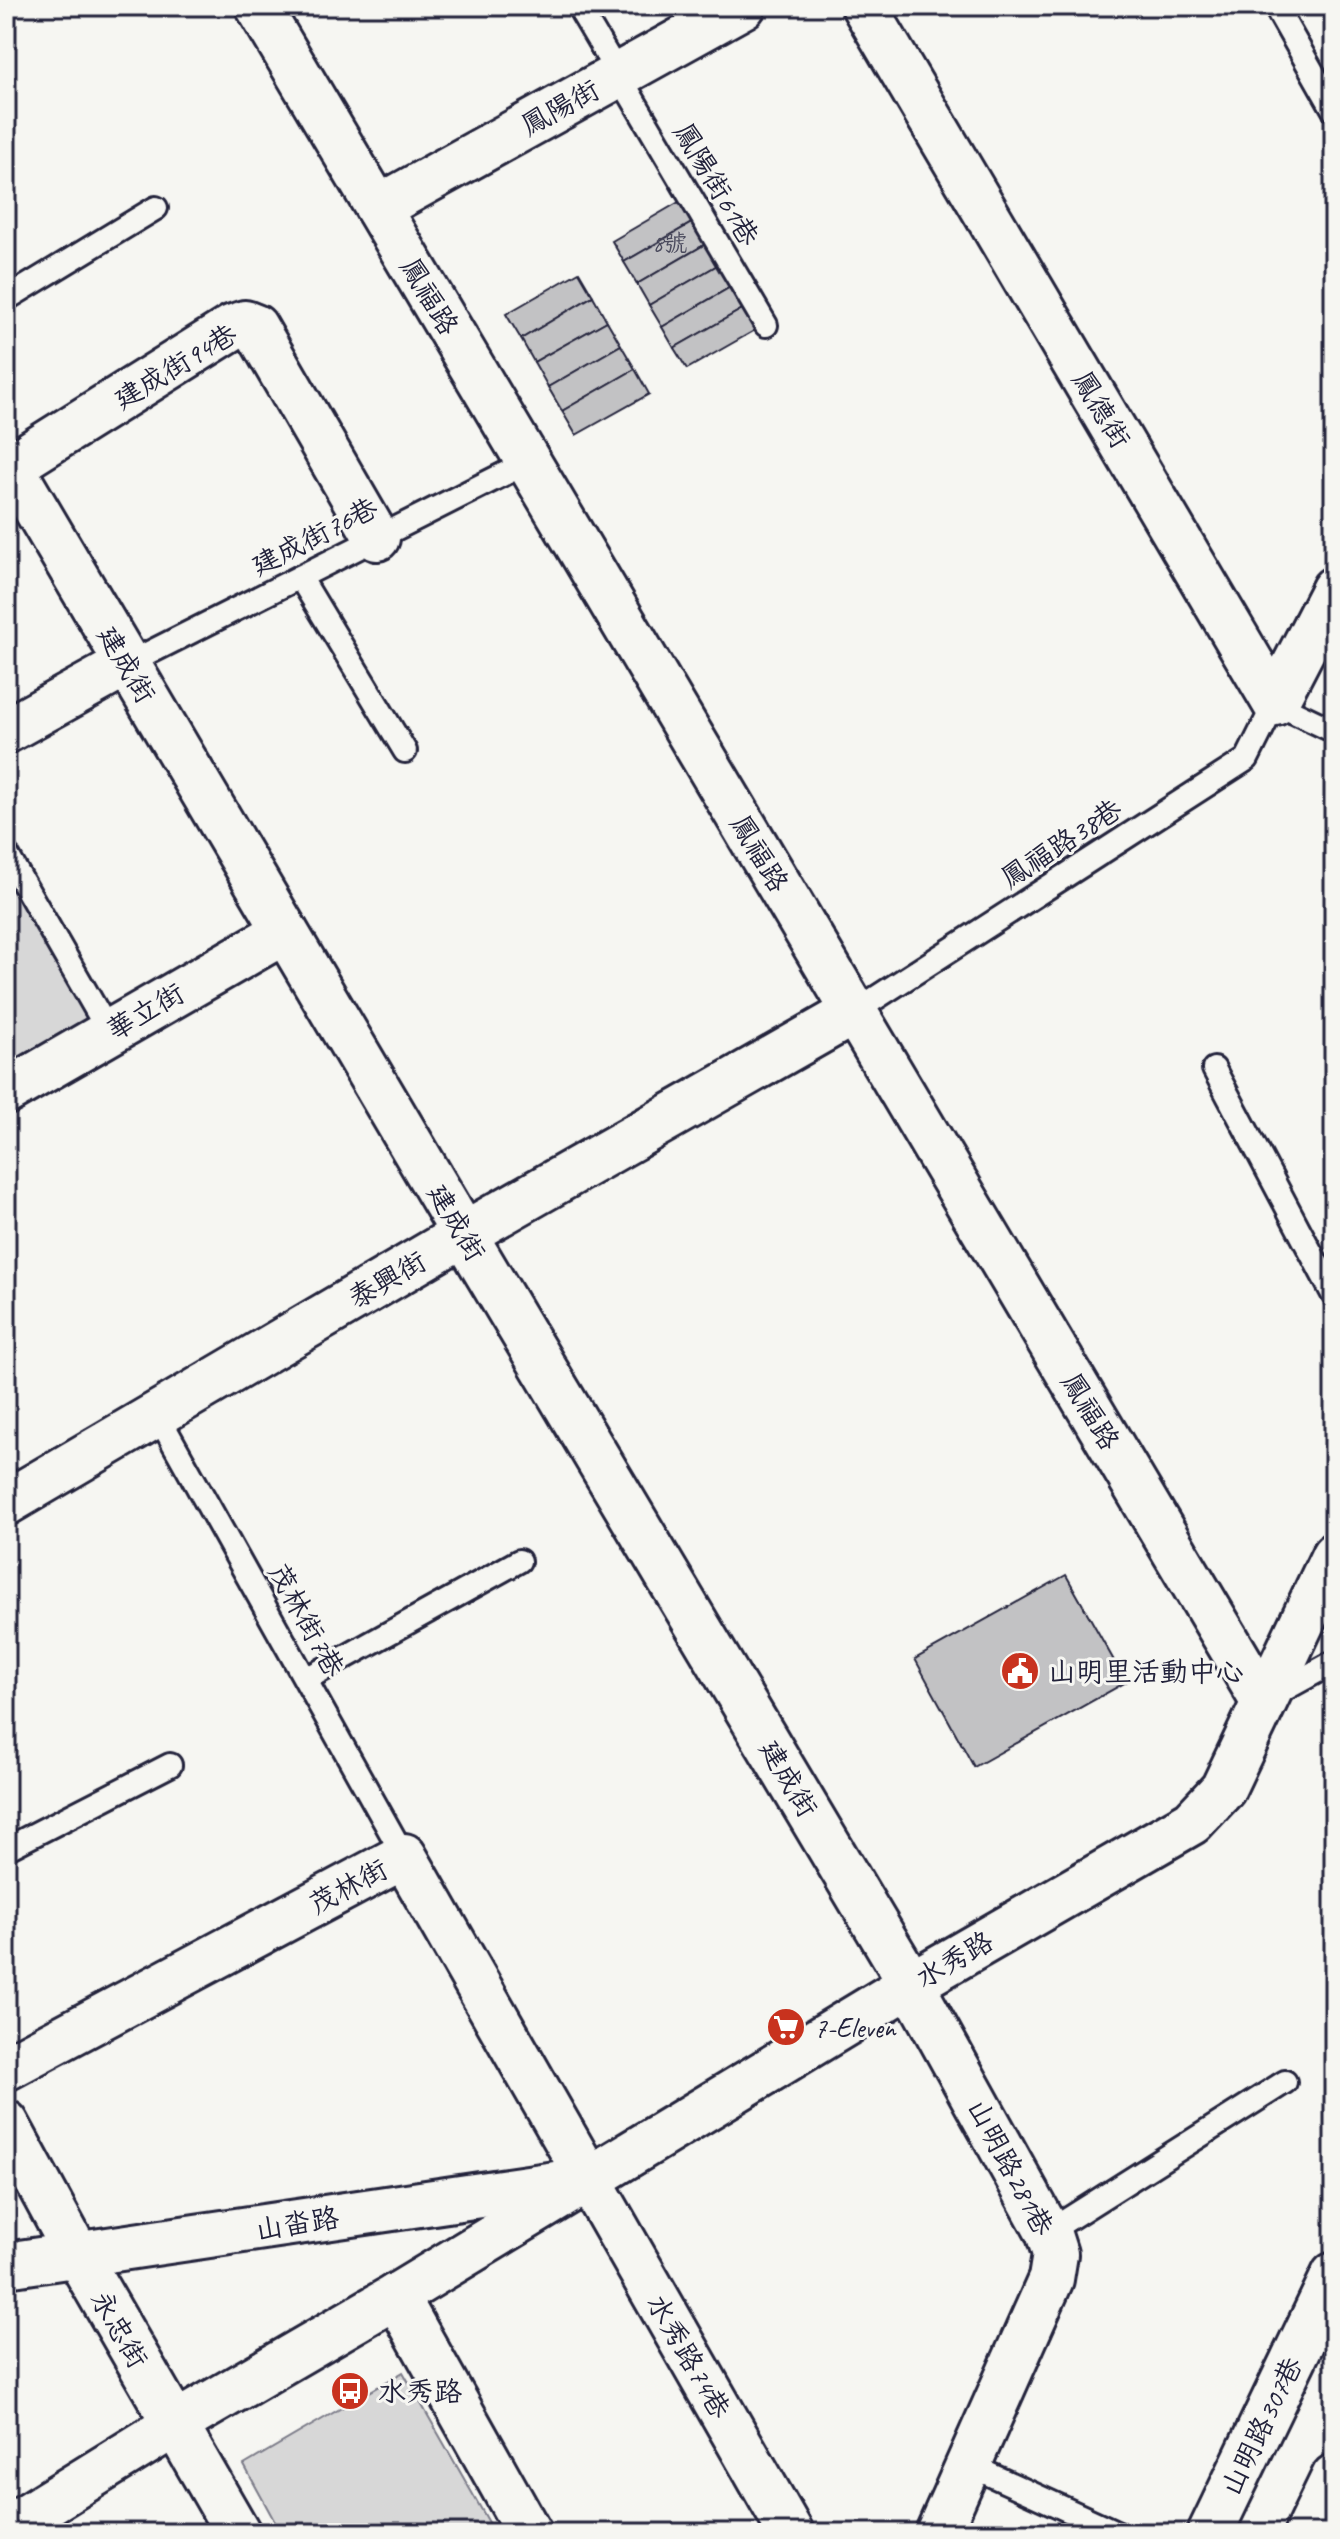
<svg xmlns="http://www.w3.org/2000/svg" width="1340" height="2539" font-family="Caveat,'LXGW WenKai TC',sans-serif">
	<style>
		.green { fill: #d7d7d7; stroke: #7c7c89; stroke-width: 2 }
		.building { fill: #c2c2c4; stroke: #22223b; stroke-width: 2 }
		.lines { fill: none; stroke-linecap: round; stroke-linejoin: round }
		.lane-casing { stroke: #22223b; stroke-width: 28 }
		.street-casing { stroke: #22223b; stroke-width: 50 }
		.secondary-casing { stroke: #22223b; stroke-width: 50 }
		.lane { stroke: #f6f6f2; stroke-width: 22 }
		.street { stroke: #f6f6f2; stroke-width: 44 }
		.secondary { stroke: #f6f6f2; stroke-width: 44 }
		.labels { text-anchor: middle; stroke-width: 6; stroke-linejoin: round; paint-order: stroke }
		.number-label { font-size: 24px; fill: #4a4a5d }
		.street-label { font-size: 28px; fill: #22223b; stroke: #f6f6f2 }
		.poi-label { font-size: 28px; fill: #22223b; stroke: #f6f6f2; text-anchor: start }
	</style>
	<rect width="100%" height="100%" fill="#f6f6f2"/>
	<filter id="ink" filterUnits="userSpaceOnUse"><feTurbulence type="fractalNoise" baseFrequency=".0125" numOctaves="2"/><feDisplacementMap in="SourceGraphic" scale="16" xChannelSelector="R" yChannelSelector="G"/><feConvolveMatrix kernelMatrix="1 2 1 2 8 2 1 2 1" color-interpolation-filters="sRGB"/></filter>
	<g filter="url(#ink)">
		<g class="green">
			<path d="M6 869 99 1030 6 1083Z"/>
			<path d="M403 2372 495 2533H281L244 2465Z"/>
		</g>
		<g class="building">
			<path d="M684 199 697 220 624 262 612 241Z"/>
			<path d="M697 220 709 242 637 284 624 262Z"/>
			<path d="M709 242 721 263 649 305 637 284Z"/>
			<path d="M721 263 734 285 662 327 649 305Z"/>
			<path d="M579 272 593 296 521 339 506 314Z"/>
			<path d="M734 285 746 307 674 348 662 327Z"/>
			<path d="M593 296 607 321 534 362 521 339Z"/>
			<path d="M746 307 759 328 687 369 674 348Z"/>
			<path d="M607 321 621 345 548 387 534 362Z"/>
			<path d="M621 345 635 369 562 411 548 387Z"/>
			<path d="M635 369 649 394 576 435 562 411Z"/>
			<path d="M1066 1575 1126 1682 974 1767 915 1659Z"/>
		</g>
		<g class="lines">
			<g class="lane-casing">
				<g id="lane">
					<path d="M578 6 766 325"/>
					<path d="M1275 6 1334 110"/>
					<path d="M6 299 156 208"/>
					<path d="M300 577 405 751"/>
					<path d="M127 664 528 462"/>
					<path d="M6 853 109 1032"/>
					<path d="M854 1012 1247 759 1275 703 1334 731"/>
					<path d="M1214 1069 1334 1296"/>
					<path d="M157 1414 404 1856"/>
					<path d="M306 1679 519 1561"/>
					<path d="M1272 1696 1334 1662"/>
					<path d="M6 1849 170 1765"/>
					<path d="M1048 2232 1285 2082"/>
					<path d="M969 2465 1118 2533"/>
				</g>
			</g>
			<g class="street-casing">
				<g id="street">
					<path d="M258 6 1263 1701"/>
					<path d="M864 6 1275 703 1334 589"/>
					<path d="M378 208 743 6"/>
					<path d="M6 458 464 1234 911 1984 1048 2232 1055 2254 1051 2279 938 2533"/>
					<path d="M11 466 233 327 245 323 255 327 377 538"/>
					<path d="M6 731 127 664"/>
					<path d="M6 1092 285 931"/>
					<path d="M6 1503 464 1234 854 1012"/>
					<path d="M6 2068 404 1856 791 2533"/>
					<path d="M6 2123 78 2256 238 2533"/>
					<path d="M6 2265 569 2182"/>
					<path d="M396 2296 529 2533"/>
					<path d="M6 2529 174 2425 396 2296 911 1984 1192 1822 1223 1789 1334 1555"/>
					<path d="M1210 2533 1334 2275"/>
				</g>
			</g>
			<g class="secondary-casing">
				<path id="secondary" d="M1307 2533 1334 2477"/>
			</g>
			<use href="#lane" class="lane"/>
			<use href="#street" class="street"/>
			<use href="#secondary" class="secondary"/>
		</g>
	</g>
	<defs>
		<g id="civic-disc" transform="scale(2)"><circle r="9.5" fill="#c8321e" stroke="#f6f6f2"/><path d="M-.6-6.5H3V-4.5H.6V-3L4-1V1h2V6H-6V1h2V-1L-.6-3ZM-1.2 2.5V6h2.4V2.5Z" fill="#fff"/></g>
		<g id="supermarket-disc" transform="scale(2)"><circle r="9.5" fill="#c8321e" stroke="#f6f6f2"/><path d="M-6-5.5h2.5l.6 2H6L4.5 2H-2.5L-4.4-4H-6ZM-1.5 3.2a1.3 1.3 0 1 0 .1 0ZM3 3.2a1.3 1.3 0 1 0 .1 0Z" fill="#fff"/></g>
		<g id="bus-disc" transform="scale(2)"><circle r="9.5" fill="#c8321e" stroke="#f6f6f2"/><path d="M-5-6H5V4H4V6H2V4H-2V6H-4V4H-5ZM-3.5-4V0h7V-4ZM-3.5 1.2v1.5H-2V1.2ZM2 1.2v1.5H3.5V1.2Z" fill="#fff"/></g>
	</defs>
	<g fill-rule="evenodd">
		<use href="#civic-disc" x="1020" y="1671"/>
		<use href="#supermarket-disc" x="786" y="2027"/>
		<use href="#bus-disc" x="350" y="2391"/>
	</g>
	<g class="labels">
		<g class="number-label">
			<text x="670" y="251">8號</text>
		</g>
		<g class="street-label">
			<text transform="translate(560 107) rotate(-29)" y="10">鳳陽街</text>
			<text transform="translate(717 184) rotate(59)" y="10">鳳陽街61巷</text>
			<text transform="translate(430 296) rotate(59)" y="10">鳳福路</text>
			<text transform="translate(175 366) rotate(-31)" y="10">建成街94巷</text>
			<text transform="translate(1102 409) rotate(59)" y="10">鳳德街</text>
			<text transform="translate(314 536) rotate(-27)" y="10">建成街76巷</text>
			<text transform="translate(127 664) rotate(59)" y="10">建成街</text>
			<text transform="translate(1061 843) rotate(-33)" y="10">鳳福路38巷</text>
			<text transform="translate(760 853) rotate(59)" y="10">鳳福路</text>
			<text transform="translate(145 1011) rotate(-30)" y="10">華立街</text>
			<text transform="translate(457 1222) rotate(59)" y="10">建成街</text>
			<text transform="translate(387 1279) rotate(-30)" y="10">泰興街</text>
			<text transform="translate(1091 1411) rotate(59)" y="10">鳳福路</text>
			<text transform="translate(307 1620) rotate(61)" y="10">茂林街7巷</text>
			<text transform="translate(789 1778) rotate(59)" y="10">建成街</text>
			<text transform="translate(348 1886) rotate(-28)" y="10">茂林街</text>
			<text transform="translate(954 1959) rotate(-30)" y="10">水秀路</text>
			<text transform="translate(1011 2167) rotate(62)" y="10">山明路281巷</text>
			<text transform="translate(297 2223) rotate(-9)" y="10">山畓路</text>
			<text transform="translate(120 2329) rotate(60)" y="10">永忠街</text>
			<text transform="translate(689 2356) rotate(60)" y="10">水秀路74巷</text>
			<text transform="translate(1261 2426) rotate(-64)" y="10">山明路307巷</text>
		</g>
		<g class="poi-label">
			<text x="1048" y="1681">山明里活動中心</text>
			<text x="814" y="2037">7-Eleven</text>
			<text x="378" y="2401">水秀路</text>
		</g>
	</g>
	<rect width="1340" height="2539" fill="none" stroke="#f6f6f2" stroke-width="32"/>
	<rect x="16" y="16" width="1308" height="2507" fill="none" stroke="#22223b" stroke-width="3" filter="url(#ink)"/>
</svg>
